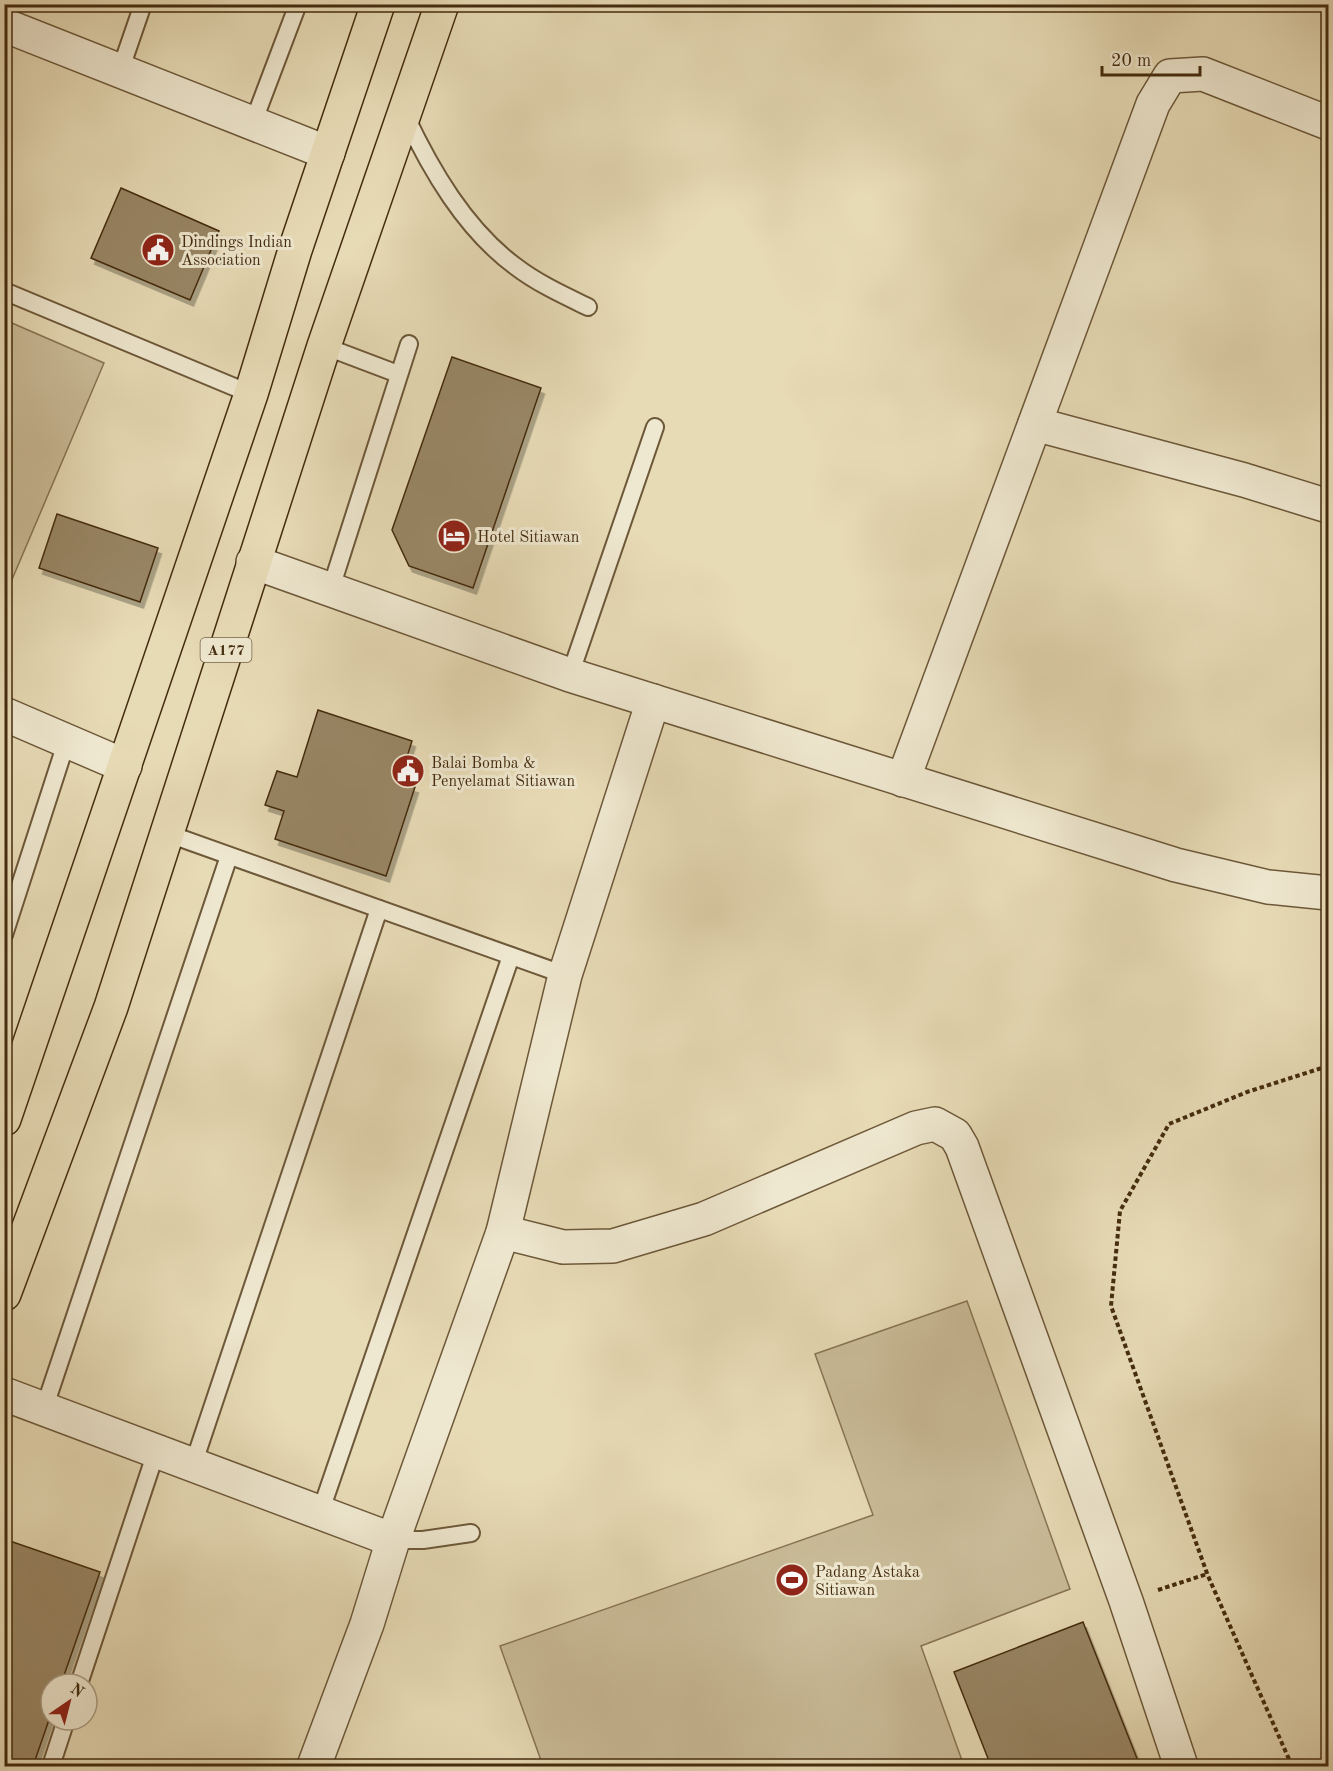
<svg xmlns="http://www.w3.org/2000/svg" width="1333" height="1771" font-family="'Old Standard TT',serif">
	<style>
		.green { fill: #cbbd9a; stroke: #887454; stroke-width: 1.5 }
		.building { fill: #998766; stroke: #442c0f; stroke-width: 1.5; filter: url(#shadow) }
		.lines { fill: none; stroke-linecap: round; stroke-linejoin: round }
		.lane-casing { stroke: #6d5839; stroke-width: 20 }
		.street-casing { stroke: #6d5839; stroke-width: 36 }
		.highway-casing { stroke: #442c0f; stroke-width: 36 }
		.path { stroke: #442c0f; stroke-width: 4; stroke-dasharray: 4.5 3; stroke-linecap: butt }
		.lane { stroke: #efe8d0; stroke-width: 16 }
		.street { stroke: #efe8d0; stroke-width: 33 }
		.highway { stroke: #e7dbb6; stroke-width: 33 }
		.labels { text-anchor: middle; stroke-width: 6; stroke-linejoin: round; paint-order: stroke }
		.shield { fill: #efe8d0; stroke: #776449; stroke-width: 1.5 }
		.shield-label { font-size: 15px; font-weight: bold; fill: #442c0f }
		.poi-label { font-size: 16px; fill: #442c0f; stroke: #efe8d0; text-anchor: start }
	</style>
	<defs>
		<filter id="shadow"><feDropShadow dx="3.5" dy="6" stdDeviation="0" flood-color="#0004"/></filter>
	</defs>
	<rect width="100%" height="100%" fill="#e7dbb6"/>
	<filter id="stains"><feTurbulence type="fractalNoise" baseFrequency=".00333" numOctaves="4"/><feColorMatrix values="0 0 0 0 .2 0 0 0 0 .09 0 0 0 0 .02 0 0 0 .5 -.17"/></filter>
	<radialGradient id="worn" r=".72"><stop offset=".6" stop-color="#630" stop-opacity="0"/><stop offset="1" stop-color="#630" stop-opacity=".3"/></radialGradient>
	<g class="green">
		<path d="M5 320 104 363 5 596Z"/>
		<path d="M967 1301 1070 1589 921 1646 964 1766H543L500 1646 873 1515 815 1354Z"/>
	</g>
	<g class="building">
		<path d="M121 188 219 231 190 300 91 258Z"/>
		<path d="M452 357 541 388 473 588 409 566 392 530Z"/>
		<path d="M57 514 158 548 140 602 39 568Z"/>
		<path d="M318 710 412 741 399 782 415 787 386 876 275 839 284 811 265 805 277 771 297 777Z"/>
		<path d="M4 1539 100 1572 61 1684H51V1714L33 1766H4Z"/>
		<path d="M1083 1622 1140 1766H991L954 1672Z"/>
	</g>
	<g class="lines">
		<g class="lane-casing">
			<g id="lane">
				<path d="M120 71 143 4"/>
				<path d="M405 115C431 170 465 229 515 266 537 283 563 295 588 307"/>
				<path d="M253 123 298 4"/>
				<path d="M4 291 251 394"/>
				<path d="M324 346 398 374"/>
				<path d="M331 588 409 344"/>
				<path d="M570 675 655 427"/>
				<path d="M166 833 565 975"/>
				<path d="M4 935 67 740"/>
				<path d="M44 1409 229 856"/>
				<path d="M193 1465 379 909"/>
				<path d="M320 1513 511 956"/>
				<path d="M393 1540H423L471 1533"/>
				<path d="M79 1684 156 1452"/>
				<path d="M51 1766 66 1720"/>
			</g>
		</g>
		<g class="street-casing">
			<g id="street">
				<path d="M4 25 328 153"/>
				<path d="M1035 424 1244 480 1328 506"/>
				<path d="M253 562 570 675 1176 865 1268 887 1328 893"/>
				<path d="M4 714 125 766"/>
				<path d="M903 780 1153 104 1170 76 1203 74 1328 123"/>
				<path d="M503 1232 563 1247 613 1246 704 1219 916 1128 935 1124 955 1135 962 1147 1126 1601 1181 1766"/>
				<path d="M4 1394 393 1540"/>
				<path d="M314 1766 367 1624 393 1540 503 1232 565 975 653 701"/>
			</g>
		</g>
		<g class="highway-casing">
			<g id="highway">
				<path d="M4 1119 251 394 295 250 378 4"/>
				<path d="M4 1294 111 1007 324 346 442 4"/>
			</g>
		</g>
		<g class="path">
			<path d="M1158 1590 1207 1574"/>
			<path d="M1292 1766 1208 1576 1111 1306 1120 1211 1169 1124 1247 1092 1328 1066"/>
		</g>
		<use href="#lane" class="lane"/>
		<use href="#street" class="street"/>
		<use href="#highway" class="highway"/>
	</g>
	<defs>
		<g id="civic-disc" transform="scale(1.725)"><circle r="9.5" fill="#8f2418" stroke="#efe8d0"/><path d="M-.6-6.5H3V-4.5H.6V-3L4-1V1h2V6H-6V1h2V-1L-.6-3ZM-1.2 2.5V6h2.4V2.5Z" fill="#fff"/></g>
		<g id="hotel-disc" transform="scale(1.725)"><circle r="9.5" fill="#8f2418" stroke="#efe8d0"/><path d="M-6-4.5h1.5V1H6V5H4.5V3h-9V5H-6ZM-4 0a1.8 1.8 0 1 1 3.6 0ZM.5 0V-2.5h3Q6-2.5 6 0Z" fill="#fff"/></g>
		<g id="stadium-disc" transform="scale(1.725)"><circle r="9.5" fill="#8f2418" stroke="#efe8d0"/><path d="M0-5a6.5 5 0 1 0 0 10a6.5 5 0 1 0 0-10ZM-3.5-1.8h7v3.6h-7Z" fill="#fff"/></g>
	</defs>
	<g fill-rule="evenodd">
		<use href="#civic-disc" x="158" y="250"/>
		<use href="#hotel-disc" x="454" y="536"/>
		<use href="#civic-disc" x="408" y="771"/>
		<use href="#stadium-disc" x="792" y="1580"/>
	</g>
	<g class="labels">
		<rect class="shield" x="200.5" y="638" width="51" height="24" rx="4.5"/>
		<g class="shield-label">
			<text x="226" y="655">A177</text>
		</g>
		<g class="poi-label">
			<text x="181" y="247">Dindings Indian<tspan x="181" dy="18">Association</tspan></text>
			<text x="477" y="542">Hotel Sitiawan</text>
			<text x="431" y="768">Balai Bomba &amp;<tspan x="431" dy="18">Penyelamat Sitiawan</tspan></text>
			<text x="815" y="1577">Padang Astaka<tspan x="815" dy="18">Sitiawan</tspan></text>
		</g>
	</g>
	<rect width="1333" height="1771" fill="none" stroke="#e7dbb6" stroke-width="24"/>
	<rect x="6" y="6" width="1321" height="1759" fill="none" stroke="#442c0f" stroke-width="3"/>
	<rect x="12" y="12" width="1309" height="1747" fill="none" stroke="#442c0f" stroke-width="1.5"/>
	<g transform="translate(69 1702) rotate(35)"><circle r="28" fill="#efe8d0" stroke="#ab9d83" stroke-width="1.5"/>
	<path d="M0-4.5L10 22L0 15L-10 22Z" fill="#8f2418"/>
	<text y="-9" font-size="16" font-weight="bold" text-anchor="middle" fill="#442c0f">N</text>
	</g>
	<path d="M1102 66v9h98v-9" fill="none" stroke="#442c0f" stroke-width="3"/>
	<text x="1111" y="66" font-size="18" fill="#442c0f" stroke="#efe8d0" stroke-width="4.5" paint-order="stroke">20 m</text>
	<rect width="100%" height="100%" filter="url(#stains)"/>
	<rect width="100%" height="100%" fill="url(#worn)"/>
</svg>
